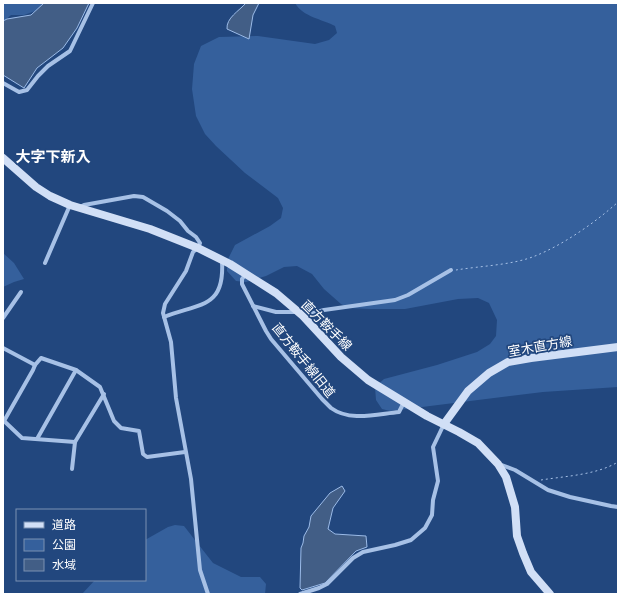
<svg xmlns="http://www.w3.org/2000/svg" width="621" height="597" font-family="'IBM Plex Sans','Noto Sans JP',sans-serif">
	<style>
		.green { fill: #35609c }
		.water { fill: #425e86; stroke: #9bbbe8 }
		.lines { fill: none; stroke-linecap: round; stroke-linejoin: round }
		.path { stroke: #a7c1e6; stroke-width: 1; stroke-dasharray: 2 3; stroke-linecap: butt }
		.minor { stroke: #a7c1e6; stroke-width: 4 }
		.secondary { stroke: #d1dff6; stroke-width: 8 }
		.labels { text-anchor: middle; stroke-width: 3.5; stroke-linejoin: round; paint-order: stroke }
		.street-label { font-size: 13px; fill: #fff; stroke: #22477e }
		.quarter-label { font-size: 15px; font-weight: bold; fill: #fff; stroke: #22477e }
	</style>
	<rect width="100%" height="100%" fill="#22477e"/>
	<g class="green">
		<path d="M3 3H49L47 7 24 15H11L3 22Z"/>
		<path d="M295 3H618V387L543 392 390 411 382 409 376 400 375 387 384 379 437 365 477 352 490 344 496 336 497 320 489 303 478 298 458 299 405 309H370L349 308 341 304 324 289 312 274 297 266 284 267 266 276 246 282 236 281 227 271V261L235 245 270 226 281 218 283 208 278 198 245 173 216 146 205 134 196 116 192 89 194 64 201 46 219 37 258 36 315 44 329 40 337 33 335 26C322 19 303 17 295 3Z"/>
		<path d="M3 253 14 263 24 279 14 282 3 287Z"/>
		<path d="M175 525 184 526 213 563 241 577H260L266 584 265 594H82L95 580H145V540L168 527Z"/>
	</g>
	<g class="water">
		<path d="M44 3H89L77 28 63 48 37 68 24 88 3 75V21L7 19 31 15Z"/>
		<path d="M246 3H259L253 15 249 39 227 29C226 18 239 11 246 3Z"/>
		<path d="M342 486 345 491 333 508 328 529 335 534 366 536 367 547 356 551 325 583 302 590 300 588 301 548 303 543 304 536 309 527 311 516 330 493Z"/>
	</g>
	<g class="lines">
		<g class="path">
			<path d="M456 270C480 266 513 265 535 256 563 245 596 222 618 202"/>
			<path d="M541 480C566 476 596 475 618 462"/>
		</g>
		<g class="minor">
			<path d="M3 83 19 92 27 90 38 76 48 66 70 51 93 3"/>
			<path d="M80 207 84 205 134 196 143 197 167 211 180 221 188 231 196 237 200 243 198 248 193 252 186 271 165 304 163 313 171 342 176 398 191 479 200 570 208 594"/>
			<path d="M45 263 70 205"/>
			<path d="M246 274 242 279V284L266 331 271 339 322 399 331 408C350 422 377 414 399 412L404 402"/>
			<path d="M253 306 276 312H297"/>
			<path d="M303 316 324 310 395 300 408 295 451 270"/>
			<path d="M164 317C199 303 225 309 222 261"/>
			<path d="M3 318 21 292"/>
			<path d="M3 348 35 365 41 358 76 370 100 387 114 421 121 428 139 431 143 454 147 457 185 452"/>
			<path d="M3 420 22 438 75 442 104 394"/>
			<path d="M4 421 33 370 35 365"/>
			<path d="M37 439 76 370"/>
			<path d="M499 464 515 470 548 490 570 497 611 506 618 507"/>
			<path d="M72 469 75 442"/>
			<path d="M300 594 319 588 327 584 353 558 363 552 395 545 411 540 425 528 432 515 433 500 438 481 433 447 444 424"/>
		</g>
		<g class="secondary">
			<path d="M3 158 36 187 50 196 70 205 150 229 198 248 230 264 276 293 303 316 341 357 368 380 427 416 459 432 478 443 498 464 506 477 515 507 517 536 523 553 531 572 550 594"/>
			<path d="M444 424 468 391 489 373 508 362 531 358 618 347"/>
		</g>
	</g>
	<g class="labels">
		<g class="street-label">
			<text transform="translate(327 325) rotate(45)" y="5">直方鞍手線</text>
			<text transform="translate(540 346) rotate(-10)" y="5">室木直方線</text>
			<text transform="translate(304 360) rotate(51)" y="5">直方鞍手線旧道</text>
		</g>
		<g class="quarter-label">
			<text x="53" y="162">大字下新入</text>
		</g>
	</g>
	<rect width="621" height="597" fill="none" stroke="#ffffff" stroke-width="8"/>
	<rect x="16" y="509" width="130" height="72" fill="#22477e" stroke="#7a91b2"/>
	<rect x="24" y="522" width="20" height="6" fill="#d1dff6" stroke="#7a91b2"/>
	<text x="52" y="529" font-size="12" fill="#ffffff">道路</text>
	<rect x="24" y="539" width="20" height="12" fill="#35609c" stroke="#7a91b2"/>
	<text x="52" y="549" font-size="12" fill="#ffffff">公園</text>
	<rect x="24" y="559" width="20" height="12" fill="#425e86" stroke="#7a91b2"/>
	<text x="52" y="569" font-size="12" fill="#ffffff">水域</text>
</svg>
